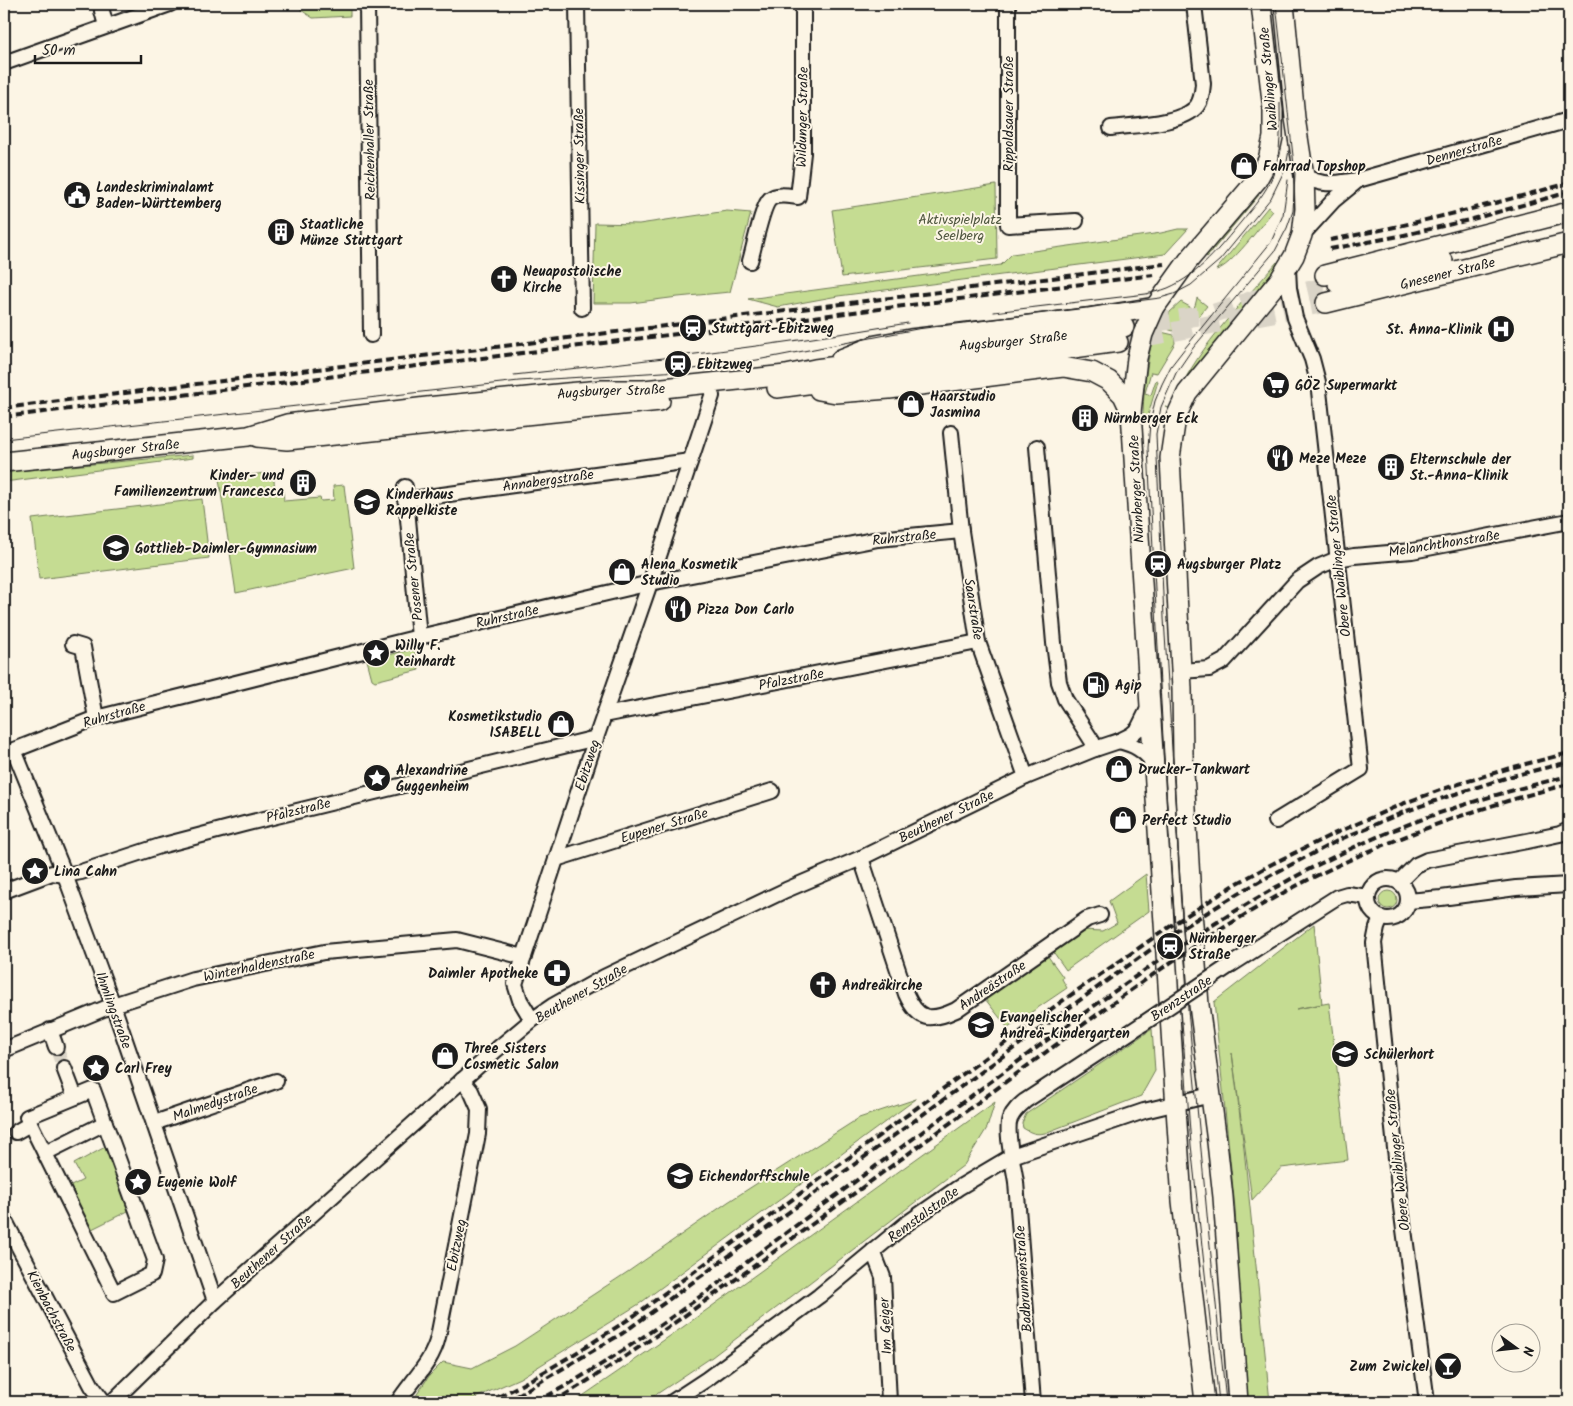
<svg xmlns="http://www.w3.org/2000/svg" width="1573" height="1406" font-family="Kalam,sans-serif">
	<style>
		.green { fill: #c5dc92; stroke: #707c57 }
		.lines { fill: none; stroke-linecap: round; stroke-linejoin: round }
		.street-tunnel { stroke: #dad4c7; stroke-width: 14; stroke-dasharray: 14 7; stroke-linecap: butt }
		.secondary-tunnel { stroke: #dad4c7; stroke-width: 19; stroke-dasharray: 19 9; stroke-linecap: butt }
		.street-casing { stroke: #1c1c1c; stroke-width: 18 }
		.secondary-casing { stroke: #1c1c1c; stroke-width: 22 }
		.street { stroke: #fcf5e5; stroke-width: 14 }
		.secondary { stroke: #fcf5e5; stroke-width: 19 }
		.tram { stroke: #1c1c1c; stroke-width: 1 }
		.rail { stroke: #1c1c1c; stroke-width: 4; stroke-dasharray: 8 4; stroke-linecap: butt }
		.street-bridge-casing { stroke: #1c1c1c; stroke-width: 18; stroke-linecap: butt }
		.street-bridge { stroke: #fcf5e5; stroke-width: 14 }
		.labels { text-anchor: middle; stroke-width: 4; stroke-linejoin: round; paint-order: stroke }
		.street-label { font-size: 14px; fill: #1c1c1c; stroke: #fcf5e5 }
		.poi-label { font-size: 14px; font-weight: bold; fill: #1c1c1c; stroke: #fcf5e5; text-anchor: start }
		.park-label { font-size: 14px; fill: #4f563f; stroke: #fcf5e5 }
	</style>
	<rect width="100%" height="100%" fill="#fcf5e5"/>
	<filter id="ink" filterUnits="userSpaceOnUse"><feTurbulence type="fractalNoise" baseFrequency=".02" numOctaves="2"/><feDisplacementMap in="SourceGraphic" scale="10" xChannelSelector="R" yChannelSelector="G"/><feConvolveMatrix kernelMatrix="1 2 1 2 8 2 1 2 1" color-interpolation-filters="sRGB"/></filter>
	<g filter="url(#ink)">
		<g class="green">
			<path d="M300 4H350V16L313 18 301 10Z"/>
			<path d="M996 185 997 259 842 277 832 210Z"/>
			<path d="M1254 191 1259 195 1207 257 1203 253Z"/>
			<path d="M1268 207 1273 211C1261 225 1231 267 1216 270Z"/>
			<path d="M727 211 751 213 730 292 678 297 631 303H593L595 223 639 224Z"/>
			<path d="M1178 229H1188L1165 254 838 296 778 307 748 299 1001 265 1012 254 1161 233Z"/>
			<path d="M1277 262 1279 264 1272 277 1173 410 1165 407 1171 409C1192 353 1239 307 1277 262Z"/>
			<path d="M1197 298 1207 306 1179 340C1181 326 1194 315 1197 298Z"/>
			<path d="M1181 302 1190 307 1188 316 1177 332 1163 328 1170 312Z"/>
			<path d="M1161 332 1174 335 1175 343 1157 373 1151 372 1145 393 1151 395 1156 380 1158 381 1146 422H1143C1143 394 1146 368 1152 341L1158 343Z"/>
			<path d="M193 455V458L4 482V472Z"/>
			<path d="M273 472 275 490H283L284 501 320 498 321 501 334 500 333 486 344 485 354 568 236 593 219 479Z"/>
			<path d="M202 499 209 558 39 579 32 519Z"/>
			<path d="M414 649 419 670 375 681 372 679 367 660Z"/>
			<path d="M1146 874 1149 911 1066 970 1052 950 1081 930 1103 931 1117 923 1109 901Z"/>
			<circle cx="1388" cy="900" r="9"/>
			<path d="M1314 924 1322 1004 1296 1009 1329 1003 1348 1160 1281 1168 1252 1200 1232 1053 1244 1149 1270 1402H1245L1235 1208 1214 1002Z"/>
			<path d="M1047 955 1063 977 1062 979 1067 988 1008 1028 985 999Z"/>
			<path d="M1152 1029 1155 1071 1141 1096 1045 1133C1036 1135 1031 1133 1023 1128L1022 1123 1026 1114Z"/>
			<path d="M916 1099 639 1304 520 1378 466 1402H412L429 1376 443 1362 472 1368 515 1346 629 1271 728 1202 859 1118Z"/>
			<path d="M995 1102 987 1128 964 1165 712 1357 645 1402H574L683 1327Z"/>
			<path d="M107 1146 132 1209 88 1231 67 1188 83 1180 74 1164Z"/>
		</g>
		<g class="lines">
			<g class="street-tunnel">
				<path d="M56 1047 64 1068"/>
				<path d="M4 1138 16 1132"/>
			</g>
			<g class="secondary-tunnel">
				<path d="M1253 304 1324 287"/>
				<path d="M1215 313 1262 297"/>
				<path d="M1124 327 1199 316"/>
				<path d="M1118 342 1326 303"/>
			</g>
			<g class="street-casing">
				<g id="street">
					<path d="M102 4V11L106 26"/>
					<path d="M367 4 371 335"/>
					<path d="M577 4 582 308"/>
					<path d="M1008 4V225L1076 221"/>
					<path d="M4 63 170 4"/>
					<path d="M1111 128C1133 125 1183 124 1197 106 1202 99 1202 92 1203 84L1194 4"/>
					<path d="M1304 176C1324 187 1336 183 1358 180L1569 120"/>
					<path d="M1302 235 1334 200 1357 181"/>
					<path d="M750 261C754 248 762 206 770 199 777 193 790 196 798 197L803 153V4"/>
					<path d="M951 433 961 531 978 642 1026 777"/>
					<path d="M1037 447 1054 643 1059 682 1065 699 1092 741 1095 749"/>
					<path d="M405 487 419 637"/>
					<path d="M405 500 690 461"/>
					<path d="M73 644 83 647 96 718"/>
					<path d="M1181 671 1209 669 1224 661 1297 581 1318 567 1337 559 1354 556 1412 551 1569 521"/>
					<path d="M604 715 978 642"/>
					<path d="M1119 741C1135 745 1143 750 1153 762"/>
					<path d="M14 750 65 875 113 1005 215 1301"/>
					<path d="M4 754 96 718 419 637 650 583 878 539 961 531"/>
					<path d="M1276 821 1361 769 1318 382 1312 359 1295 318 1289 288 1288 268"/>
					<path d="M861 858 906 994C918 1021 930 1022 956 1010L1087 919 1100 915"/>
					<path d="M556 859 772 791"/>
					<circle cx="1388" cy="899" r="20"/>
					<path d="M1399 882 1416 865 1427 860 1527 841 1560 834 1569 830"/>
					<path d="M4 891 52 873 65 875 81 872 160 846 244 824 596 738"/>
					<path d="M1408 901 1441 898 1516 888 1569 885"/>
					<path d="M1381 918 1377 928 1374 943 1401 1207 1427 1402"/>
					<path d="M1229 966 1337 897 1347 894 1368 897"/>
					<path d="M532 1020 520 1000 515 984 596 738 650 583 712 396"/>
					<path d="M50 1030 56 1047"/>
					<path d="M4 1050 113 1005 193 979 324 952 457 940 524 957"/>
					<path d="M64 1068 75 1097"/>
					<path d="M93 1090 155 1260 152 1274 114 1293 27 1117Z"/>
					<path d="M154 1123 276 1081"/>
					<path d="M16 1132 30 1124"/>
					<path d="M45 1153 105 1123"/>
					<path d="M4 1219 92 1386 104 1402"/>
					<path d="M873 1251 883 1277 889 1402"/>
					<path d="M112 1402 215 1301 496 1050 532 1020 554 1005 604 977 786 890 861 858 1026 777 1095 749 1119 741 1131 735 1138 729 1149 707"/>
					<path d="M398 1402C412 1380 432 1363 438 1337L478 1134 479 1109 471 1091 462 1080"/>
					<path d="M672 1402 707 1379 819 1296 906 1224 958 1188 1012 1156 1144 1111 1211 1095"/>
					<path d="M1033 1402 1016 1182C1014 1167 1005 1131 1010 1119 1013 1111 1019 1106 1025 1101L1144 1023"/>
				</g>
			</g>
			<g class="secondary-casing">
				<g id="secondary">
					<path d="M1325 275 1569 212"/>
					<path d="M1338 284 1443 261"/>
					<path id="s1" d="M1326 303 1569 243"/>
					<path d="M841 359 876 345 910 339 1088 318 1155 307"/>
					<path d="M777 388 1118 342"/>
					<path d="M819 390 836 393 889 389 1063 367 1092 372 1109 381 1123 395 1131 412"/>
					<path d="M257 437 287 440 660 401"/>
					<path id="s2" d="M4 462 248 436 287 424 427 407 567 393 602 390H644L786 375 815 369 914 356 951 346 1028 340 1124 327"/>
					<path d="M1205 1402 1182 1201 1131 412 1137 358 1143 334 1155 307 1188 261 1257 180 1268 160 1273 137V110L1261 4"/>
					<path d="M1238 1402 1223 1197 1217 1142 1199 1005 1191 898 1183 755 1182 689 1170 458 1176 417 1187 393 1280 279 1294 256 1302 235 1305 209 1304 176 1295 118 1284 4"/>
				</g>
			</g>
			<use href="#street" class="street"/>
			<use href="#secondary" class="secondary"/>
			<g class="tram">
				<path d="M994 312 1146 294C1153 292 1161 291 1168 288 1200 274 1219 248 1241 222 1253 207 1266 193 1273 175 1282 152 1280 127 1280 103"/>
				<path d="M514 375C646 361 777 345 908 323"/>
				<path d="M4 439 519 381 679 371 757 360 917 329 1160 298 1174 294 1191 285 1220 260 1271 198 1286 167 1289 150"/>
				<path d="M1176 939C1164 775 1156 612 1148 448L1150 423 1155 401 1162 384 1171 366 1185 348 1271 242 1283 215 1288 180"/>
				<path d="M1182 1022 1191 1145 1219 1402"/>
				<path d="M1226 1402 1209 1236 1188 1010 1164 618 1156 434 1161 407 1176 373 1193 348 1275 251 1287 228 1293 211 1295 174 1276 4"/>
			</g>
			<g class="rail">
				<path d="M1330 240C1411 225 1490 205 1569 183"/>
				<path d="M1330 249 1400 236 1469 220 1569 192"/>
				<path d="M4 408 1164 264"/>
				<path d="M4 417 1154 275"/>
				<path d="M488 1402C539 1377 588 1346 635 1315L1065 999 1175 923 1236 884 1272 864 1329 836 1402 804 1443 789 1510 768 1569 753"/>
				<path d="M506 1402 623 1333 1091 992 1177 931 1239 893 1273 874 1341 839 1404 812 1449 796 1512 776 1569 762"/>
				<path d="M536 1402C628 1354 711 1288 794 1227 874 1167 955 1108 1035 1049 1148 966 1263 883 1394 830 1451 807 1510 790 1569 776"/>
				<path d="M553 1402C624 1360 690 1312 757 1264 850 1197 942 1129 1034 1061 1114 1002 1195 941 1283 893 1374 844 1470 809 1569 784"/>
			</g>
			<g class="street-bridge-casing">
				<path id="street-bridge" d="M1144 1023 1229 966"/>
			</g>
			<use href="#street-bridge" class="street-bridge"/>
		</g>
	</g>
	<defs>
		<g id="shop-disc" transform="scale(1.4375)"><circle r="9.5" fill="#1c1c1c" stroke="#fcf5e5"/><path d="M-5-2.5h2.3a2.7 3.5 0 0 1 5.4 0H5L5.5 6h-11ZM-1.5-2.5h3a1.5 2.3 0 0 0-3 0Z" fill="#fff"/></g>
		<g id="civic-disc" transform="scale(1.4375)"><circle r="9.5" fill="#1c1c1c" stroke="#fcf5e5"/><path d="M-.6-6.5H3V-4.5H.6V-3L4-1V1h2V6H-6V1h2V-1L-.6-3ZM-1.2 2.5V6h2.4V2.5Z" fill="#fff"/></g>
		<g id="building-disc" transform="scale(1.4375)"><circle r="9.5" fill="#1c1c1c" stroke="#fcf5e5"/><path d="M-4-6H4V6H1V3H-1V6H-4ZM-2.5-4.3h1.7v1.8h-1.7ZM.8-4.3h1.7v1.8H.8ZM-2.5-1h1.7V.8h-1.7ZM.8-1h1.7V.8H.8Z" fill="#fff"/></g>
		<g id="church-disc" transform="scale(1.4375)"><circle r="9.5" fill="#1c1c1c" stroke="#fcf5e5"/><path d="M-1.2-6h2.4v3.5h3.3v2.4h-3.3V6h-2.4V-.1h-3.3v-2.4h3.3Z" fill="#fff"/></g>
		<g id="station-disc" transform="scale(1.4375)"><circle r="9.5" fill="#1c1c1c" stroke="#fcf5e5"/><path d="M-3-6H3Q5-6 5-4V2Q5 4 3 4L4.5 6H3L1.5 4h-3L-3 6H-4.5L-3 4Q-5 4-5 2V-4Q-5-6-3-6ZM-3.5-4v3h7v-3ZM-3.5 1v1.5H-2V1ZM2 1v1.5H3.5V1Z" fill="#fff"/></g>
		<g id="hospital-disc" transform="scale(1.4375)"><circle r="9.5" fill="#1c1c1c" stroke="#fcf5e5"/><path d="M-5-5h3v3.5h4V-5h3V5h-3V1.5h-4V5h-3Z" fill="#fff"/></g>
		<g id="supermarket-disc" transform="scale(1.4375)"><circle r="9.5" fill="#1c1c1c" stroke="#fcf5e5"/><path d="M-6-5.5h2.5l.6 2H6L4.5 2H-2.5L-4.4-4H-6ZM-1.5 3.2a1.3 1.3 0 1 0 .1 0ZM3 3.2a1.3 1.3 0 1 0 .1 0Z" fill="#fff"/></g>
		<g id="restaurant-disc" transform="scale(1.4375)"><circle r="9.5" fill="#1c1c1c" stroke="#fcf5e5"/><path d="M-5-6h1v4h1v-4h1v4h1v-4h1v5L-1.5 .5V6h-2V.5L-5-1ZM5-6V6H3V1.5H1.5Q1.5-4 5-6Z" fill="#fff"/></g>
		<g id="school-disc" transform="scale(1.4375)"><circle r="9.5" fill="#1c1c1c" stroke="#fcf5e5"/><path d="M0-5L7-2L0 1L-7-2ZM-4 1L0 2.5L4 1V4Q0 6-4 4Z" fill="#fff"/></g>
		<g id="sight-disc" transform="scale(1.4375)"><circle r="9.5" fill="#1c1c1c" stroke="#fcf5e5"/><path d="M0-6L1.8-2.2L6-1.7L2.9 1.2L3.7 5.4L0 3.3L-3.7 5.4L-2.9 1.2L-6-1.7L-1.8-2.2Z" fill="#fff"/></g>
		<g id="fuel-disc" transform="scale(1.4375)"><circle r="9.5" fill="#1c1c1c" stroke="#fcf5e5"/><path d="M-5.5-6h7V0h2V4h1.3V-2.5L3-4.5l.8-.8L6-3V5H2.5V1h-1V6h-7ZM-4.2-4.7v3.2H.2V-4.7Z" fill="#fff"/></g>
		<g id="pharmacy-disc" transform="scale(1.4375)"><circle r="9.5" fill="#1c1c1c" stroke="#fcf5e5"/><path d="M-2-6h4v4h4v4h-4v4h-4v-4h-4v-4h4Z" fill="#fff"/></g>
		<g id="bar-disc" transform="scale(1.4375)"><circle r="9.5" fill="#1c1c1c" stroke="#fcf5e5"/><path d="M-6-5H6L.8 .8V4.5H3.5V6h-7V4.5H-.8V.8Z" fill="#fff"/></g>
	</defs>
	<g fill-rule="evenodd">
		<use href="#shop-disc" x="1244" y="166"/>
		<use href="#civic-disc" x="77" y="195"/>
		<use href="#building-disc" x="281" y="232"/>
		<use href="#church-disc" x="504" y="279"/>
		<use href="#station-disc" x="693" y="328"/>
		<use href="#hospital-disc" x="1501" y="329"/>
		<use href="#station-disc" x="678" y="364"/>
		<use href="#supermarket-disc" x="1276" y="385"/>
		<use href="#shop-disc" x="911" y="404"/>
		<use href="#building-disc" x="1085" y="418"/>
		<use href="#restaurant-disc" x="1280" y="458"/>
		<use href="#building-disc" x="1391" y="467"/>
		<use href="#building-disc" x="303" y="483"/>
		<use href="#school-disc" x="367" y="502"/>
		<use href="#school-disc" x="116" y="548"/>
		<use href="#station-disc" x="1158" y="564"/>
		<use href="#shop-disc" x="622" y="572"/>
		<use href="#restaurant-disc" x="678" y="609"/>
		<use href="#sight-disc" x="376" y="653"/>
		<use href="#fuel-disc" x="1096" y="685"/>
		<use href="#shop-disc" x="561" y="724"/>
		<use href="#shop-disc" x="1119" y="769"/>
		<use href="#sight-disc" x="377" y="778"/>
		<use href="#shop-disc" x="1123" y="820"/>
		<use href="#sight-disc" x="35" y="871"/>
		<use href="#station-disc" x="1170" y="946"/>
		<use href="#pharmacy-disc" x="557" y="973"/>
		<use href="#church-disc" x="823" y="985"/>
		<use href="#school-disc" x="981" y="1025"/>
		<use href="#school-disc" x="1345" y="1054"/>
		<use href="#shop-disc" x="445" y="1056"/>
		<use href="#sight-disc" x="96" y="1068"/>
		<use href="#school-disc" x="680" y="1176"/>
		<use href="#sight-disc" x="138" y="1182"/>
		<use href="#bar-disc" x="1448" y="1366"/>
	</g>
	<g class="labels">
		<g class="street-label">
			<text transform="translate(1268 79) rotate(-95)" y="5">Waiblinger Straße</text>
			<text transform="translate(1008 114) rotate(-90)" y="5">Rippoldsauer Straße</text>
			<text transform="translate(802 117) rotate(-89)" y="5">Wildunger Straße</text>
			<text transform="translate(369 140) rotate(-91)" y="5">Reichenhaller Straße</text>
			<text transform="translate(1464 150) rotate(-16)" y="5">Dennerstraße</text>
			<text transform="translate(579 156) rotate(-91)" y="5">Kissinger Straße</text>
			<text dy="5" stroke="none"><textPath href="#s1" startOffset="125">Gnesener Straße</textPath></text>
			<text dy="5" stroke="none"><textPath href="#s2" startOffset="1018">Augsburger Straße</textPath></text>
			<text dy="5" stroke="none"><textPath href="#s2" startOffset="612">Augsburger Straße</textPath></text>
			<text dy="5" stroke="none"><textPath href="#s2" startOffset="122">Augsburger Straße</textPath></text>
			<text transform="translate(548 480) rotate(-8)" y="5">Annabergstraße</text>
			<text transform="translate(1136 489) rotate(-93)" y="5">Nürnberger Straße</text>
			<text transform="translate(904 537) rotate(-6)" y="5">Ruhrstraße</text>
			<text transform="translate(1444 543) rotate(-9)" y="5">Melanchthonstraße</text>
			<text transform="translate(1338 566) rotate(-96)" y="5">Obere Waiblinger Straße</text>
			<text transform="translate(413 577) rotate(-96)" y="5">Posener Straße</text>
			<text transform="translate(974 609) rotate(81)" y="5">Saarstraße</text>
			<text transform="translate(507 616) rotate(-13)" y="5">Ruhrstraße</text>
			<text transform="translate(791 679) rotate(-11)" y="5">Pfalzstraße</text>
			<text transform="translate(114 714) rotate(-16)" y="5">Ruhrstraße</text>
			<text transform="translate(587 765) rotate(-72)" y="5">Ebitzweg</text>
			<text transform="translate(298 810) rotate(-14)" y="5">Pfalzstraße</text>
			<text transform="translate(946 816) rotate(-26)" y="5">Beuthener Straße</text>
			<text transform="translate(664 825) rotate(-17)" y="5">Eupener Straße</text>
			<text transform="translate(259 965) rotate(-12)" y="5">Winterhaldenstraße</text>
			<text transform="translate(992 985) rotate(-34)" y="5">Andreästraße</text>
			<text transform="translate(581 993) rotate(-30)" y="5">Beuthener Straße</text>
			<text transform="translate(1181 998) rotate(-34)" y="5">Brenzstraße</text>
			<text transform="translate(114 1010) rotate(70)" y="5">Ihmlingstraße</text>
			<text transform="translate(215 1102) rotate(-19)" y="5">Malmedystraße</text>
			<text transform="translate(1397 1160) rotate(-96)" y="5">Obere Waiblinger Straße</text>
			<text transform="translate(923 1214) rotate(-36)" y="5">Remstalstraße</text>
			<text transform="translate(456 1245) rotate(-79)" y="5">Ebitzweg</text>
			<text transform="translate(271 1251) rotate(-42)" y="5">Beuthener Straße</text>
			<text transform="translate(1023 1279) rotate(-94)" y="5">Badbrunnenstraße</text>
			<text transform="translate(52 1311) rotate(62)" y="5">Kienbachstraße</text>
			<text transform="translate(885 1326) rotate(-93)" y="5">Im Geiger</text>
		</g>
		<g class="poi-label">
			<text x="1263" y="171">Fahrrad Topshop</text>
			<text x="96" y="192">Landeskriminalamt<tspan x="96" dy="16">Baden-Württemberg</tspan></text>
			<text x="300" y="229">Staatliche<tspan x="300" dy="16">Münze Stuttgart</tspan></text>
			<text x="523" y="276">Neuapostolische<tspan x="523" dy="16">Kirche</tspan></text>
			<text x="712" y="333">Stuttgart-Ebitzweg</text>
			<text x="1482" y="334" text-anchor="end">St. Anna-Klinik</text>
			<text x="697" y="369">Ebitzweg</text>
			<text x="1295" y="390">GÖZ Supermarkt</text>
			<text x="930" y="401">Haarstudio<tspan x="930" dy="16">Jasmina</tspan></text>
			<text x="1104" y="423">Nürnberger Eck</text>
			<text x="1299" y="463">Meze Meze</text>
			<text x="1410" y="464">Elternschule der<tspan x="1410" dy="16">St.-Anna-Klinik</tspan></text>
			<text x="284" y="480" text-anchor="end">Kinder- und<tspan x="284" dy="16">Familienzentrum Francesca</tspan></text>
			<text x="386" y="499">Kinderhaus<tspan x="386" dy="16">Rappelkiste</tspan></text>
			<text x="135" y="553">Gottlieb-Daimler-Gymnasium</text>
			<text x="641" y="569">Alena Kosmetik<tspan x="641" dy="16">Studio</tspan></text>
			<text x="1177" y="569">Augsburger Platz</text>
			<text x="697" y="614">Pizza Don Carlo</text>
			<text x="395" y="650">Willy F.<tspan x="395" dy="16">Reinhardt</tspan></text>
			<text x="1115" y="690">Agip</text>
			<text x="542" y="721" text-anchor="end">Kosmetikstudio<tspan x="542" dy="16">ISABELL</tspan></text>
			<text x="1138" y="774">Drucker-Tankwart</text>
			<text x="396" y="775">Alexandrine<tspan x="396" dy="16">Guggenheim</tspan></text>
			<text x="1142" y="825">Perfect Studio</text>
			<text x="54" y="876">Lina Cahn</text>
			<text x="1189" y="943">Nürnberger<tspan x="1189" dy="16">Straße</tspan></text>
			<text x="538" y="978" text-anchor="end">Daimler Apotheke</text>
			<text x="842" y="990">Andreäkirche</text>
			<text x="1000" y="1022">Evangelischer<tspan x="1000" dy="16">Andreä-Kindergarten</tspan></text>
			<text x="464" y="1053">Three Sisters<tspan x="464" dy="16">Cosmetic Salon</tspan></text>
			<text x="1364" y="1059">Schülerhort</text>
			<text x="115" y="1073">Carl Frey</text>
			<text x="699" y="1181">Eichendorffschule</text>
			<text x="157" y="1187">Eugenie Wolf</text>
			<text x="1429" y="1371" text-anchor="end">Zum Zwickel</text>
		</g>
		<g class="park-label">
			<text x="960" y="224">Aktivspielplatz<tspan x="960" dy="16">Seelberg</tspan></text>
		</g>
	</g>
	<rect width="1573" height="1406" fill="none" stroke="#fcf5e5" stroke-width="20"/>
	<rect x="10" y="10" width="1553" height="1386" fill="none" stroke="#1c1c1c" stroke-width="2" filter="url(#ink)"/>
	<g transform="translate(1516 1348) rotate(105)"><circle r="24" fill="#fcf5e5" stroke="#a29e95"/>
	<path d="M0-4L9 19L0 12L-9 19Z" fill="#1c1c1c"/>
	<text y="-8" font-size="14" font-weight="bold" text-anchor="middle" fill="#1c1c1c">N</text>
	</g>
	<path d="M35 55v8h106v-8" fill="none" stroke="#1c1c1c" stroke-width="2.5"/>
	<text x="42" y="55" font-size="15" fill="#1c1c1c" stroke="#fcf5e5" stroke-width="4" paint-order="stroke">50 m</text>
</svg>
